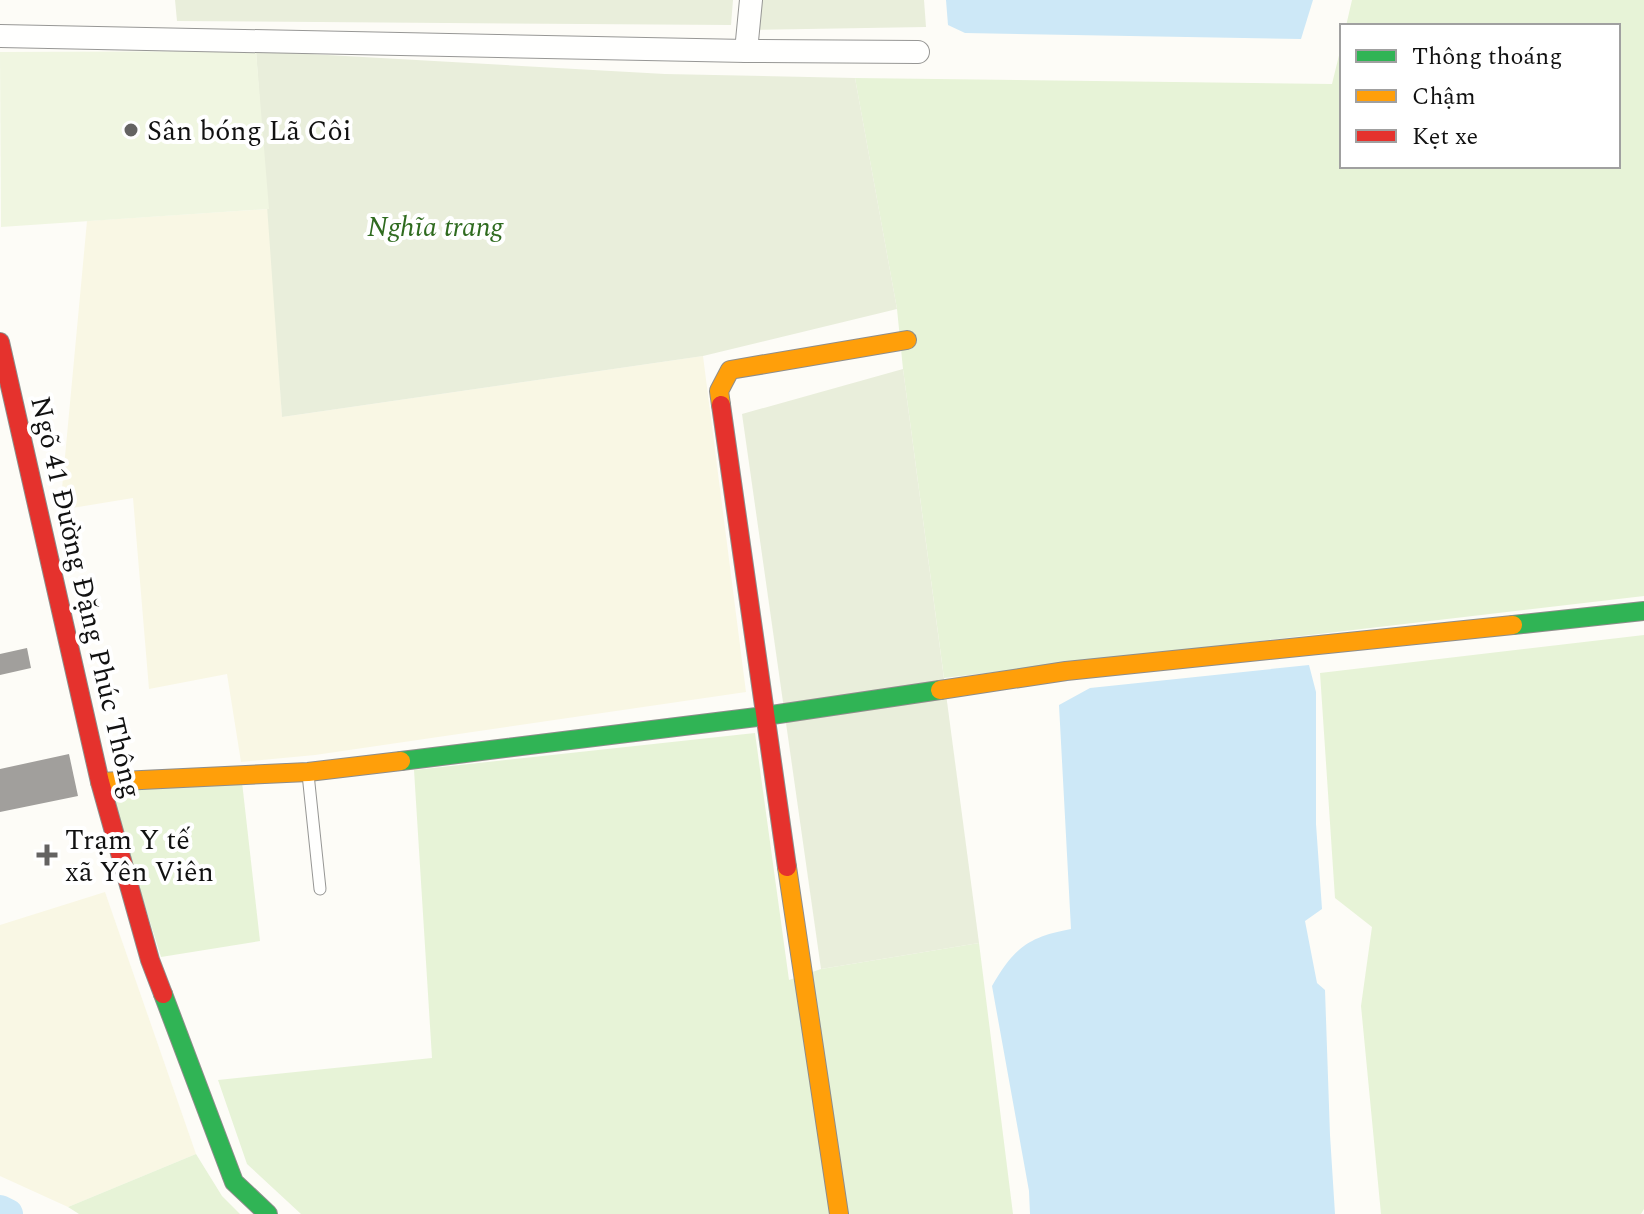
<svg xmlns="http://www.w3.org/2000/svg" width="1644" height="1214" font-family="Spectral,serif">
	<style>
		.farmland { fill: #f9f7e4 }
		.green { fill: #e7f3d7 }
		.cemetery { fill: #e9eedb }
		.pitch { fill: #f0f6e1 }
		.water { fill: #cde8f7 }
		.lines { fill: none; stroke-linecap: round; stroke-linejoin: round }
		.canal { stroke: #cde8f7; stroke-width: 30 }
		.building { fill: #a19f9c }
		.lane-casing { stroke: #979795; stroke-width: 13 }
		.street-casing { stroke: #979795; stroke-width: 24 }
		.fast-casing { stroke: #8e8d8b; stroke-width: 20 }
		.slow-casing { stroke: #8e8d8b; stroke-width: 20 }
		.jam-casing { stroke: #8e8d8b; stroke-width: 20 }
		.lane { stroke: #fffffe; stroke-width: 11 }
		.street { stroke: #fffffe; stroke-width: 22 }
		.fast { stroke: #30b455; stroke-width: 18 }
		.slow { stroke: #ff9f0a; stroke-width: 18 }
		.jam { stroke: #e5322d; stroke-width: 18 }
		.poi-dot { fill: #646362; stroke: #fff; stroke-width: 3 }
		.labels { text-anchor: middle; stroke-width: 8; stroke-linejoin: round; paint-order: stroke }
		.poi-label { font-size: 28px; fill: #111; stroke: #fff; text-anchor: start }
		.park-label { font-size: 28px; font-style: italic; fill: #2f6b1f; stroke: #fff }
		.street-label { font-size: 28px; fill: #111; stroke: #fff }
	</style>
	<rect width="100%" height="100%" fill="#fdfcf7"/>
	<g class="farmland">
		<path d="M269 209 282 417 703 356 746 692 315 755 241 762 227 674 149 689 133 498 60 510 87 221Z"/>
		<path d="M105 892 196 1154 68 1207 0 1176V925Z"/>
	</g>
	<g class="green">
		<path d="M1352 0H1644V596L944 678 903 369 897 309 855 78 1332 84 1342 43V166H1618V26H1346Z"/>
		<path d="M1644 635V1209L1641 1214H1381L1361 1006 1372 927 1335 898 1320 673Z"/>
		<path d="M755 733 789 980 821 969 979 943 1013 1214H301L247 1164 218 1080 432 1058 414 770Z"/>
		<path d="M242 782 260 941 161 957 108 787Z"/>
		<path d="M196 1154 222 1196 240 1214H79L68 1207Z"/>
	</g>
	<g class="cemetery">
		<path d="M175 0H733L731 25 177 21Z"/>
		<path d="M753 0H924L926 27 748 30Z"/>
		<path d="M256 51 665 74 855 78 897 309 703 356 282 417Z"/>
		<path d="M903 369 979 943 821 969 742 414Z"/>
	</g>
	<path class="pitch" d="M256 51 269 209 1 227 0 52Z"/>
	<g class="water">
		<path d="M946 0H1313L1301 39 965 33 948 25Z"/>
		<path d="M1309 665 1316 692V824L1322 909 1305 921 1317 983 1325 990 1330 1135 1335 1214H1030L1029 1191 992 986C1014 948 1028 937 1071 929L1059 705 1090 688Z"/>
	</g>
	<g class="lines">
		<path class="canal" d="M0 1210 8 1214"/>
	</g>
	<g class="building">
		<path d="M27 648 31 668 0 675V654Z"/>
		<path d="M69 754 78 796 0 812V769Z"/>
	</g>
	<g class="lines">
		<g class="lane-casing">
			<path id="lane" d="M308 774 320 889"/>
		</g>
		<g class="street-casing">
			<g id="street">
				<path d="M0 36 746 51 918 52"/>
				<path d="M746 51 751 0"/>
			</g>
		</g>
		<g class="fast-casing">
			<g id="fast">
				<path d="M1513 625 1644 611"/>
				<path d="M401 761 765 716 940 690"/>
				<path d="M163 994 234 1182 268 1214"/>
			</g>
		</g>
		<g class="slow-casing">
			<g id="slow">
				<path d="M721 405 719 391 730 370 907 340"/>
				<path d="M940 690 1066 671 1513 625"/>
				<path d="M100 782 308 772 401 761"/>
				<path d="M787 867 839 1214"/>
			</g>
		</g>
		<g class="jam-casing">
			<g id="jam">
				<path d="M0 342 100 782 150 960 163 994"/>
				<path d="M721 405 787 867"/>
			</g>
		</g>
		<use href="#lane" class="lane"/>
		<use href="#street" class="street"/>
		<use href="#fast" class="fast"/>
		<use href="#slow" class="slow"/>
		<use href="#jam" class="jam"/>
	</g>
	<g class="poi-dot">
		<circle cx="131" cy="130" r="8"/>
		<path d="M43 843h8v8h8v8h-8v8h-8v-8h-8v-8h8z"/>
	</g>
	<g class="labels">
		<g class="poi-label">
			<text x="147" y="140">Sân bóng Lã Côi</text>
			<text x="65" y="849">Trạm Y tế<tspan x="65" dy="32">xã Yên Viên</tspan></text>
		</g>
		<g class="park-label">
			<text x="435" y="236">Nghĩa trang</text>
		</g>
		<g class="street-label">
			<text transform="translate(87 597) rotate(77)" y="10">Ngõ 41 Đường Đặng Phúc Thông</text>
		</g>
	</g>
	<rect x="1340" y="24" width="280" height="144" fill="#ffffff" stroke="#a0a0a0" stroke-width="2"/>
	<rect x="1356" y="50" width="40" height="12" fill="#30b455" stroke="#a0a0a0" stroke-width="2"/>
	<text x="1412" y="64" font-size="24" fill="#111111">Thông thoáng</text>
	<rect x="1356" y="90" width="40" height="12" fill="#ff9f0a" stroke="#a0a0a0" stroke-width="2"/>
	<text x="1412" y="104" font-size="24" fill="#111111">Chậm</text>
	<rect x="1356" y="130" width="40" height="12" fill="#e5322d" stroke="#a0a0a0" stroke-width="2"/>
	<text x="1412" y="144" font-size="24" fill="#111111">Kẹt xe</text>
</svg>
